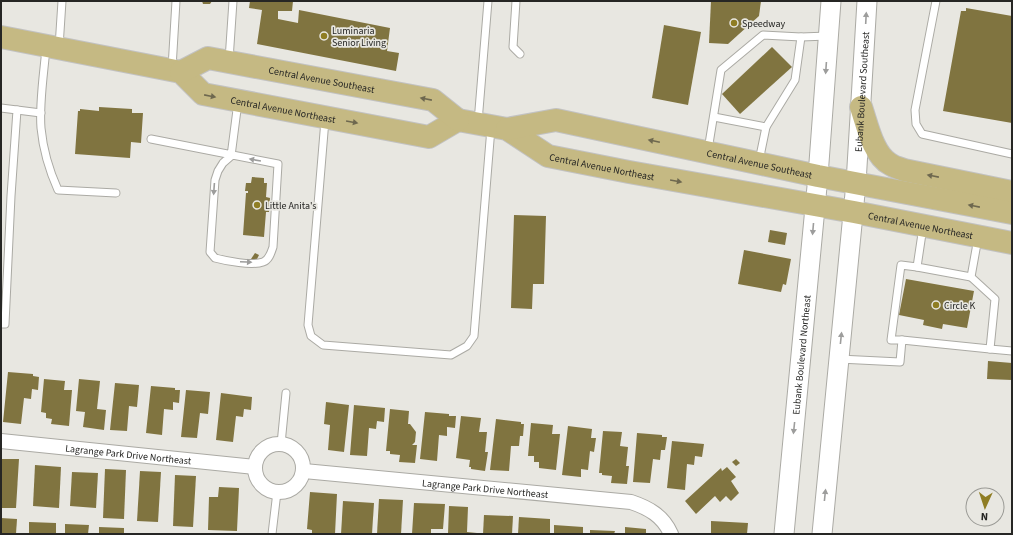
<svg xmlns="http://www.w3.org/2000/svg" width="1013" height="535" font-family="'Source Sans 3',sans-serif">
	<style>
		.building { fill: #807440 }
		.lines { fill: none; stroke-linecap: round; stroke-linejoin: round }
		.service-casing { stroke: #abaaa4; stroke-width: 9 }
		.minor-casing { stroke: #abaaa4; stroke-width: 16 }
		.secondary-casing { stroke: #abaaa4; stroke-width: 21 }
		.primary-casing { stroke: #c2c2c2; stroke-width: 24 }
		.service { stroke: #fff; stroke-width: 7 }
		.minor { stroke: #fff; stroke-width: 14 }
		.secondary { stroke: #fff; stroke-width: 19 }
		.primary { stroke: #c5b983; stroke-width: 22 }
		.oneway { fill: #9d9d9c }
		.oneway2 { fill: #6e684f }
		.poi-dot { fill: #8f7d23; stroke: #e8e7e1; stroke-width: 1.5 }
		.labels { text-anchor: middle; stroke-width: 3.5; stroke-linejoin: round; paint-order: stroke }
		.poi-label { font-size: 10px; fill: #262624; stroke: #e8e7e1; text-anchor: start }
		.street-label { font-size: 10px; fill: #262624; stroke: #e8e7e1 }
	</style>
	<rect width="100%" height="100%" fill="#e8e7e1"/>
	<g class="building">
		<path d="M202 1H212L210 4H203Z"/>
		<path d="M250 1H293L292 11H278V19L298 23 299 10 390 28 387 51 399 53 396 71 257 44 262 10 249 8Z"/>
		<path d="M711 1H761L759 16 728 44 709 43Z"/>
		<path d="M966 8 1012 16V123L943 111 961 11H966Z"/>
		<path d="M664 25 701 32 688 105 652 98Z"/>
		<path d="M772 47 792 67 740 114 722 94Z"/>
		<path d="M99 107 132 109V113H143L141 143 131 142 130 158 75 154 78 111H80V109L99 111Z"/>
		<path d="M252 177 264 178V183H267L266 197 270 198 269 212H266L264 237 243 235 246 193H248V191H245L246 183H251Z"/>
		<path d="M514 215 546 216 544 284H533L532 309 511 308Z"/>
		<path d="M770 230 787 233 785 245 768 242Z"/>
		<path d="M744 250 791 259 786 285 783 284 781 292 738 284Z"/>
		<path d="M255 253 259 255 256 261 251 259Z"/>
		<path d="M906 279 974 291 967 328 943 324 942 329 923 325 924 320 899 315Z"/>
		<path d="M988 361 1012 363V380L987 379Z"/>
		<path d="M8 372 33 374V376L39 377 38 390 32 389 31 399 24 398 21 424 3 422Z"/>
		<path d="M44 379 65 381 64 390H72L69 426 51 424 52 419 46 418V413L41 412Z"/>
		<path d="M79 379 100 381 97 409 106 410 104 430 83 427 85 412 76 411Z"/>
		<path d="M115 383 139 385 137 407 129 406 127 431 110 430Z"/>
		<path d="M151 386 175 388V390H180L179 403 173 402V410L164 409 162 435 146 433Z"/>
		<path d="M186 390 210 392 208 414 200 413 197 438 181 437Z"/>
		<path d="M221 393 252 397 251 410 244 409 243 417 236 416 233 442 216 440Z"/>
		<path d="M326 402 349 405 344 452 328 450 330 425 324 424Z"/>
		<path d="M354 405 385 408 384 422 377 421 376 429 369 428 367 456 350 455Z"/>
		<path d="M390 409 409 411 408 424H410L416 432 415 442 412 445H417L415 463 399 462 400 455 390 454V451H386Z"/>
		<path d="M425 412 449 414V416H456L455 428 447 427V436L439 435 437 461 420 459Z"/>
		<path d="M461 416 481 418 479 432H487L485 452H488L485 471 471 469V467H469L470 460 456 458Z"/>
		<path d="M496 419 521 422V424H524L523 436H520L519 446H511L509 471 490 470Z"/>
		<path d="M531 423 553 425 552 434H560L556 470 539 468V462H534V456H528Z"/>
		<path d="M568 426 592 429 591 438H596L594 452 590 451 588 470 581 469V477L562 475Z"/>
		<path d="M603 431 622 432 620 446 628 447 626 466H629L627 484 611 483 612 476 602 475V473H599Z"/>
		<path d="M637 433 662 435V437H667L665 450H661L660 460 653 459 650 483 633 482Z"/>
		<path d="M672 441 704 444 702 457 695 456 694 465 687 464 685 490 667 488Z"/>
		<path d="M1 459H19L16 508H1Z"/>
		<path d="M736 459 740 463 736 466 732 462Z"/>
		<path d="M35 465 61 467 59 508 33 506Z"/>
		<path d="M727 467 736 477 731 481 739 493 731 501 726 496 720 502 715 496 696 514 685 501 721 468 722 471Z"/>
		<path d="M105 469 126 470 124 519 103 518Z"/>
		<path d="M140 471 161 472 158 522 137 521Z"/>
		<path d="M72 472 98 473 96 508 70 506Z"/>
		<path d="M175 475 196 476 193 527 173 526Z"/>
		<path d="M219 487 239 488 237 531 208 530 209 497H218Z"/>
		<path d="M310 492 337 494 335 534H312V530L307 529Z"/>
		<path d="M379 499 403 500 401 534H377Z"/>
		<path d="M343 501 374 503 372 534H341Z"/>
		<path d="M414 503 445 504 443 529H431V534H412Z"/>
		<path d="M449 506 468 507 467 532 477 533V534H448Z"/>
		<path d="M484 515 513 516 512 534H483Z"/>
		<path d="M519 517 550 519V534H518Z"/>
		<path d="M1 518 17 519 16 534H1Z"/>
		<path d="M711 521 748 523 747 534H711Z"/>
		<path d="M29 522 56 523V534H29Z"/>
		<path d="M65 524 89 525 88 534H65Z"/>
		<path d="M554 525 583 527V534H554Z"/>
		<path d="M99 527 124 528V534H99Z"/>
		<path d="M625 527 646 529V534H625Z"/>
		<path d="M590 530 615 531 614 534H590Z"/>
	</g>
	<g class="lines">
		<g class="service-casing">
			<g id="service">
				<path d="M516 1 513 47 520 54"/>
				<path d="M936 1 915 110 916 124 922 134 1012 154"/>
				<path d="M59 47 62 1"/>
				<path d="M46 48C44 72 39 103 41 128 43 149 49 170 58 190L116 193"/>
				<path d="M229 60 233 1"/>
				<path d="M172 68 176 1"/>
				<path d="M1 108 17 110 11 196 5 324H1"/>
				<path d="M17 110 41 113"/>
				<path d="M714 117 766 127"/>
				<path d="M325 120 308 325 311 336 323 345 451 355 467 346 474 336 491 128"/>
				<path d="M478 122 488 1"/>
				<path d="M151 139 278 164 273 247C271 253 269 260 263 262 252 266 226 261 215 258L210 252 215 180 218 171 223 163 231 156 238 102"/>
				<path d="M708 150 721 70 763 35 801 37 828 36"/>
				<path d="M759 161 766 127 795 80 801 37"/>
				<path d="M923 227 917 267 971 277 978 238"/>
				<path d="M971 277 995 299 990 349 1012 351"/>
				<path d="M902 340H891L901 265 917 267"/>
				<path d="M839 359 900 362 902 340 990 349"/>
				<path d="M281 444 286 393"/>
				<path d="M272 534 277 492"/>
			</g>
		</g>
		<g class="minor-casing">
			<g id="minor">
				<path id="s1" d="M1 441 255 467"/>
				<circle cx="279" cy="468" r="24"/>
				<path id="s2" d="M304 471 631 502C649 508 663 516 671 534"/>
			</g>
		</g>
		<g class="secondary-casing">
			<g id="secondary">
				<path id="s3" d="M784 534 818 176 831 1"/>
				<path id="s4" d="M822 534 856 183 867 1"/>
			</g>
		</g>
		<g class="primary-casing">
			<g id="primary">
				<path id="s5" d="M1 37 181 72 203 94 429 137 458 120 507 129 548 156 629 172 854 212 1012 243"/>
				<path id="s6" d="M181 72 208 58 433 100 458 120"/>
				<path d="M861 107C867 124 873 155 890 164 894 167 899 168 904 170L1012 192"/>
				<path id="s7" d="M507 129 556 120 818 176 1012 213"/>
			</g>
		</g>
		<use href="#service" class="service"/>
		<use href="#minor" class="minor"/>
		<use href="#secondary" class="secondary"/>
		<use href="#primary" class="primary"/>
	</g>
	<defs><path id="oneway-solid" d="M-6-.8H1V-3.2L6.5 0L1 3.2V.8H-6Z"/></defs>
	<g class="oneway">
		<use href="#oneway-solid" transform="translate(866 18) rotate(-87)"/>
		<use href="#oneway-solid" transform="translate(826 68) rotate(94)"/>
		<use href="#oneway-solid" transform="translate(255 160) rotate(-170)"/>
		<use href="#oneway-solid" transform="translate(214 189) rotate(94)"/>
		<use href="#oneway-solid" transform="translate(813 229) rotate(95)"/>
		<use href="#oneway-solid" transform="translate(246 262) rotate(3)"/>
		<use href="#oneway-solid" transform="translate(841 338) rotate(-84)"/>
		<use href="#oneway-solid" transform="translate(794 428) rotate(96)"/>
		<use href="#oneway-solid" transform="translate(825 495) rotate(-84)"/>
	</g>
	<g class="oneway2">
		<use href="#oneway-solid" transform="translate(210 96) rotate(11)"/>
		<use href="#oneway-solid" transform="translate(426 99) rotate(-169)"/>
		<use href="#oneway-solid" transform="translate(352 122) rotate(10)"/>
		<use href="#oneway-solid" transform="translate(654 141) rotate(-168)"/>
		<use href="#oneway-solid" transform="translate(933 176) rotate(-169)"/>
		<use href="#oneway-solid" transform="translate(676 181) rotate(10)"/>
		<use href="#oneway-solid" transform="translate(974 206) rotate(-169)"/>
	</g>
	<g class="poi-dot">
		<circle cx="734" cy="23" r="4"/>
		<circle cx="324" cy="36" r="4"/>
		<circle cx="257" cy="205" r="4"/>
		<circle cx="936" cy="305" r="4"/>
	</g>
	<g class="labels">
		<g class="poi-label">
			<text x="742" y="27">Speedway</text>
			<text x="332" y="34">Luminaria<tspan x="332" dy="12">Senior Living</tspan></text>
			<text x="265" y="209">Little Anita's</text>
			<text x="944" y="309">Circle K</text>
		</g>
		<g class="street-label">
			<text dy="4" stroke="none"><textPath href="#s6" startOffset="146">Central Avenue Southeast</textPath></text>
			<text dy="4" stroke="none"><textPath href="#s4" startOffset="444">Eubank Boulevard Southeast</textPath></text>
			<text dy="4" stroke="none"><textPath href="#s5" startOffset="296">Central Avenue Northeast</textPath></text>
			<text dy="4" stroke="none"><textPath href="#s7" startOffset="258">Central Avenue Southeast</textPath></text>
			<text dy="4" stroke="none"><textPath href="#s5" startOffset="632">Central Avenue Northeast</textPath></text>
			<text dy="4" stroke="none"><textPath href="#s5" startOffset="956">Central Avenue Northeast</textPath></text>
			<text dy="4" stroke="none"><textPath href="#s3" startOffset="180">Eubank Boulevard Northeast</textPath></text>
			<text dy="4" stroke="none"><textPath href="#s1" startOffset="128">Lagrange Park Drive Northeast</textPath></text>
			<text dy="4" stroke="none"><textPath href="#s2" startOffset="182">Lagrange Park Drive Northeast</textPath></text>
		</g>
	</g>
	<rect width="1013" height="535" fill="none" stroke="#262624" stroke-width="4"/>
	<g transform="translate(985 507) rotate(183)"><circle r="19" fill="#e8e7e1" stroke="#9a9a95"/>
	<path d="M0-3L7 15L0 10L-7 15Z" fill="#8f7d23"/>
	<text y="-6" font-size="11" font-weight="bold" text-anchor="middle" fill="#262624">N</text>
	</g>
</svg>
